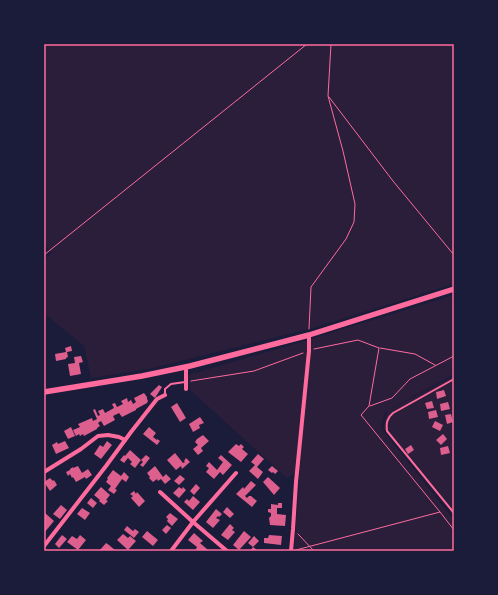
<svg xmlns="http://www.w3.org/2000/svg" width="498" height="595" font-family="Helvetica,sans-serif">
	<style>
		.green { fill: #2a1e3b }
		.building { fill: #dd5f8e }
		.lines { fill: none; stroke-linecap: round; stroke-linejoin: round }
		.path { stroke: #ff6b9d; stroke-width: 1 }
		.service { stroke: #ff6b9d; stroke-width: 2 }
		.minor { stroke: #ff6b9d; stroke-width: 4 }
		.secondary { stroke: #ff6b9d; stroke-width: 5.5 }
		.neatline { fill: none; stroke: #ff6b9d; stroke-width: 1.5 }
	</style>
	<rect width="100%" height="100%" fill="#1b1b3a"/>
	<g class="green">
		<path d="M44 44H454V284L313 328 153 368 91 378 84 346 44 313V259L52 253 44 244Z"/>
		<path d="M454 295V374L385 412 381 428 454 520V551H294L300 470 287 478 190 390 188 375 304 341Z"/>
		<path d="M454 376V516L383 428 387 411Z"/>
	</g>
	<g class="building">
		<path d="M71 346 72 351 67 352 68 357 66 358V359L56 361 55 354 66 352 65 348Z"/>
		<path d="M81 356 83 362 79 363 81 374 70 376 68 364 75 363 74 357Z"/>
		<path d="M159 385 162 387 155 398 150 394Z"/>
		<path d="M444 390 446 396 437 399 436 392Z"/>
		<path d="M144 393 147 397V399L148 401 147 403 136 409V410L122 417 119 413 113 416 115 420 104 426 101 421 98 423 100 426 97 428V429L84 436 83 434 80 436 79 434 76 436 73 430 80 427 78 424 92 418 93 421 97 419 93 410 95 409 98 416 100 415 98 411 103 409 105 413 114 408 112 404 115 403 117 407 123 404 121 401 127 398 128 402 131 400 133 404 136 402 134 398Z"/>
		<path d="M432 401 434 408 427 409 425 403Z"/>
		<path d="M448 402 450 409 441 411 440 404Z"/>
		<path d="M177 403 186 418 180 422 171 407Z"/>
		<path d="M436 410 438 417 429 419 428 412Z"/>
		<path d="M451 414 453 422 447 424 445 415Z"/>
		<path d="M200 417 204 423 199 425 200 428 193 432 189 424Z"/>
		<path d="M435 421 443 425 440 431 432 427Z"/>
		<path d="M71 427 75 436 68 439 64 431Z"/>
		<path d="M149 427 156 433 153 437 157 440V439L160 441 157 445 143 434Z"/>
		<path d="M443 434 447 439 441 445 436 440Z"/>
		<path d="M203 435 209 441 201 448 203 451 198 455 193 449 198 445 195 442 197 439Z"/>
		<path d="M65 441 69 448 56 454 52 445 57 442 58 444Z"/>
		<path d="M107 441 112 445 101 459 94 454 100 445 103 447Z"/>
		<path d="M236 444 239 446 241 444 244 447 242 449 248 454 241 462 228 452Z"/>
		<path d="M411 445 414 450 408 454 405 449Z"/>
		<path d="M448 446 450 453 441 455 440 448Z"/>
		<path d="M130 450 141 460 146 455 150 458 143 467 140 465 143 462 141 460 135 468 130 464 132 462 128 458 124 463 120 460 124 455 125 456Z"/>
		<path d="M175 453 183 463 185 462 184 461 186 458 190 462 182 469 181 466 176 470 167 460Z"/>
		<path d="M258 454 264 459 257 467 263 472 258 479 249 471 255 465 251 462Z"/>
		<path d="M221 455 232 465 223 475 220 472 214 479 206 472 209 468 206 466 209 462 217 470 223 462 218 458Z"/>
		<path d="M78 466 82 473 88 469 92 475 86 479 85 477 76 482 73 477 72 478 70 474 68 476 66 472 70 470V469L73 467V468Z"/>
		<path d="M155 466 163 477 166 474 171 479 165 484 161 479 158 481 157 479 153 482 149 478 150 477 147 473Z"/>
		<path d="M272 466 278 471 275 474 273 472 272 473 268 470Z"/>
		<path d="M113 470 121 476 124 472 129 477 126 482 122 479 115 489 117 490 114 494 108 490 111 486 106 482 108 479 107 478Z"/>
		<path d="M180 475 185 479 179 485 174 481Z"/>
		<path d="M268 477 280 488 274 495 263 482Z"/>
		<path d="M50 478 53 481 54 480 57 485 50 491 44 482Z"/>
		<path d="M251 481 256 485 245 496 247 498 249 496H251L257 501 252 507 236 494 243 487 244 489Z"/>
		<path d="M196 484 200 488 194 495 190 491Z"/>
		<path d="M101 487 110 495 106 500 108 501 104 505 99 501 100 500 94 495Z"/>
		<path d="M179 487 182 489 183 487 186 490 179 498 173 493Z"/>
		<path d="M134 491 136 494 137 492 145 501 139 507 131 498 133 496 130 494Z"/>
		<path d="M193 496 200 502 193 510 184 502 187 499 189 501Z"/>
		<path d="M91 498 97 503 93 508 87 503Z"/>
		<path d="M278 503H282V508H277V514L286 515 285 526 270 525 269 518 271 516V513L268 512V509H271V504L278 505Z"/>
		<path d="M61 505 67 510 60 519 53 514Z"/>
		<path d="M227 507 234 514 230 518 223 512Z"/>
		<path d="M82 508 90 513 85 520 77 514Z"/>
		<path d="M216 509 222 514 219 517 218 516 216 518 220 520 213 528 206 522Z"/>
		<path d="M44 512 54 521 44 533Z"/>
		<path d="M170 513 178 519 172 526 167 521 168 519 166 517Z"/>
		<path d="M230 524 234 528 232 530 235 532 228 540 221 535Z"/>
		<path d="M167 525 171 528 166 534 162 530Z"/>
		<path d="M127 526 133 531 135 529 139 532 134 538 124 530Z"/>
		<path d="M147 531 158 540 153 546 142 537Z"/>
		<path d="M244 531 251 537 239 550 233 545Z"/>
		<path d="M194 533 203 541 200 543 208 550 207 551H202L200 550 199 551 196 549 197 547 188 540Z"/>
		<path d="M123 534 128 538 130 536 136 541 128 550 117 540Z"/>
		<path d="M62 535 67 539 59 548 55 544Z"/>
		<path d="M80 535 86 540 78 550 67 542 72 536 77 539Z"/>
		<path d="M269 535 282 536 281 545 264 543V538H268Z"/>
		<path d="M254 536 259 541 253 547 257 550 255 551H250L253 547 248 543Z"/>
		<path d="M106 543 109 545 116 551H102L100 550Z"/>
	</g>
	<g class="lines">
		<g class="path">
			<path d="M329 97 393 181 454 255"/>
			<path d="M44 255 307 44"/>
			<path d="M309 329 311 287 346 239 354 222 355 204 343 151 328 96 331 44"/>
			<path d="M380 348 415 354 435 365"/>
			<path d="M191 381 254 371 303 353"/>
			<path d="M370 406 392 398 410 379 454 356"/>
			<path d="M440 512 454 530"/>
			<path d="M298 534 314 551"/>
			<path d="M296 550 440 512 361 415 369 406 379 348 358 340 314 349"/>
		</g>
		<g class="service">
			<path d="M454 379 393 413C387 418 386 423 387 431L454 513"/>
			<path d="M165 394V389L171 384 185 382"/>
		</g>
		<g class="minor">
			<path d="M186 367V389"/>
			<path d="M44 472 81 449 98 436 108 435 119 437 125 440"/>
			<path d="M160 492 193 522 227 551"/>
			<path d="M44 546 106 466 131 432 157 399 165 395"/>
			<path d="M171 551 193 522 236 473"/>
			<path d="M291 551 293 529 296 482 309 351V335"/>
		</g>
		<path class="secondary" d="M44 392 142 376 190 366 309 335 454 289"/>
	</g>
	<rect width="498" height="595" fill="none" stroke="#1b1b3a" stroke-width="90"/>
	<rect x="45" y="45" width="408" height="505" class="neatline"/>
</svg>
